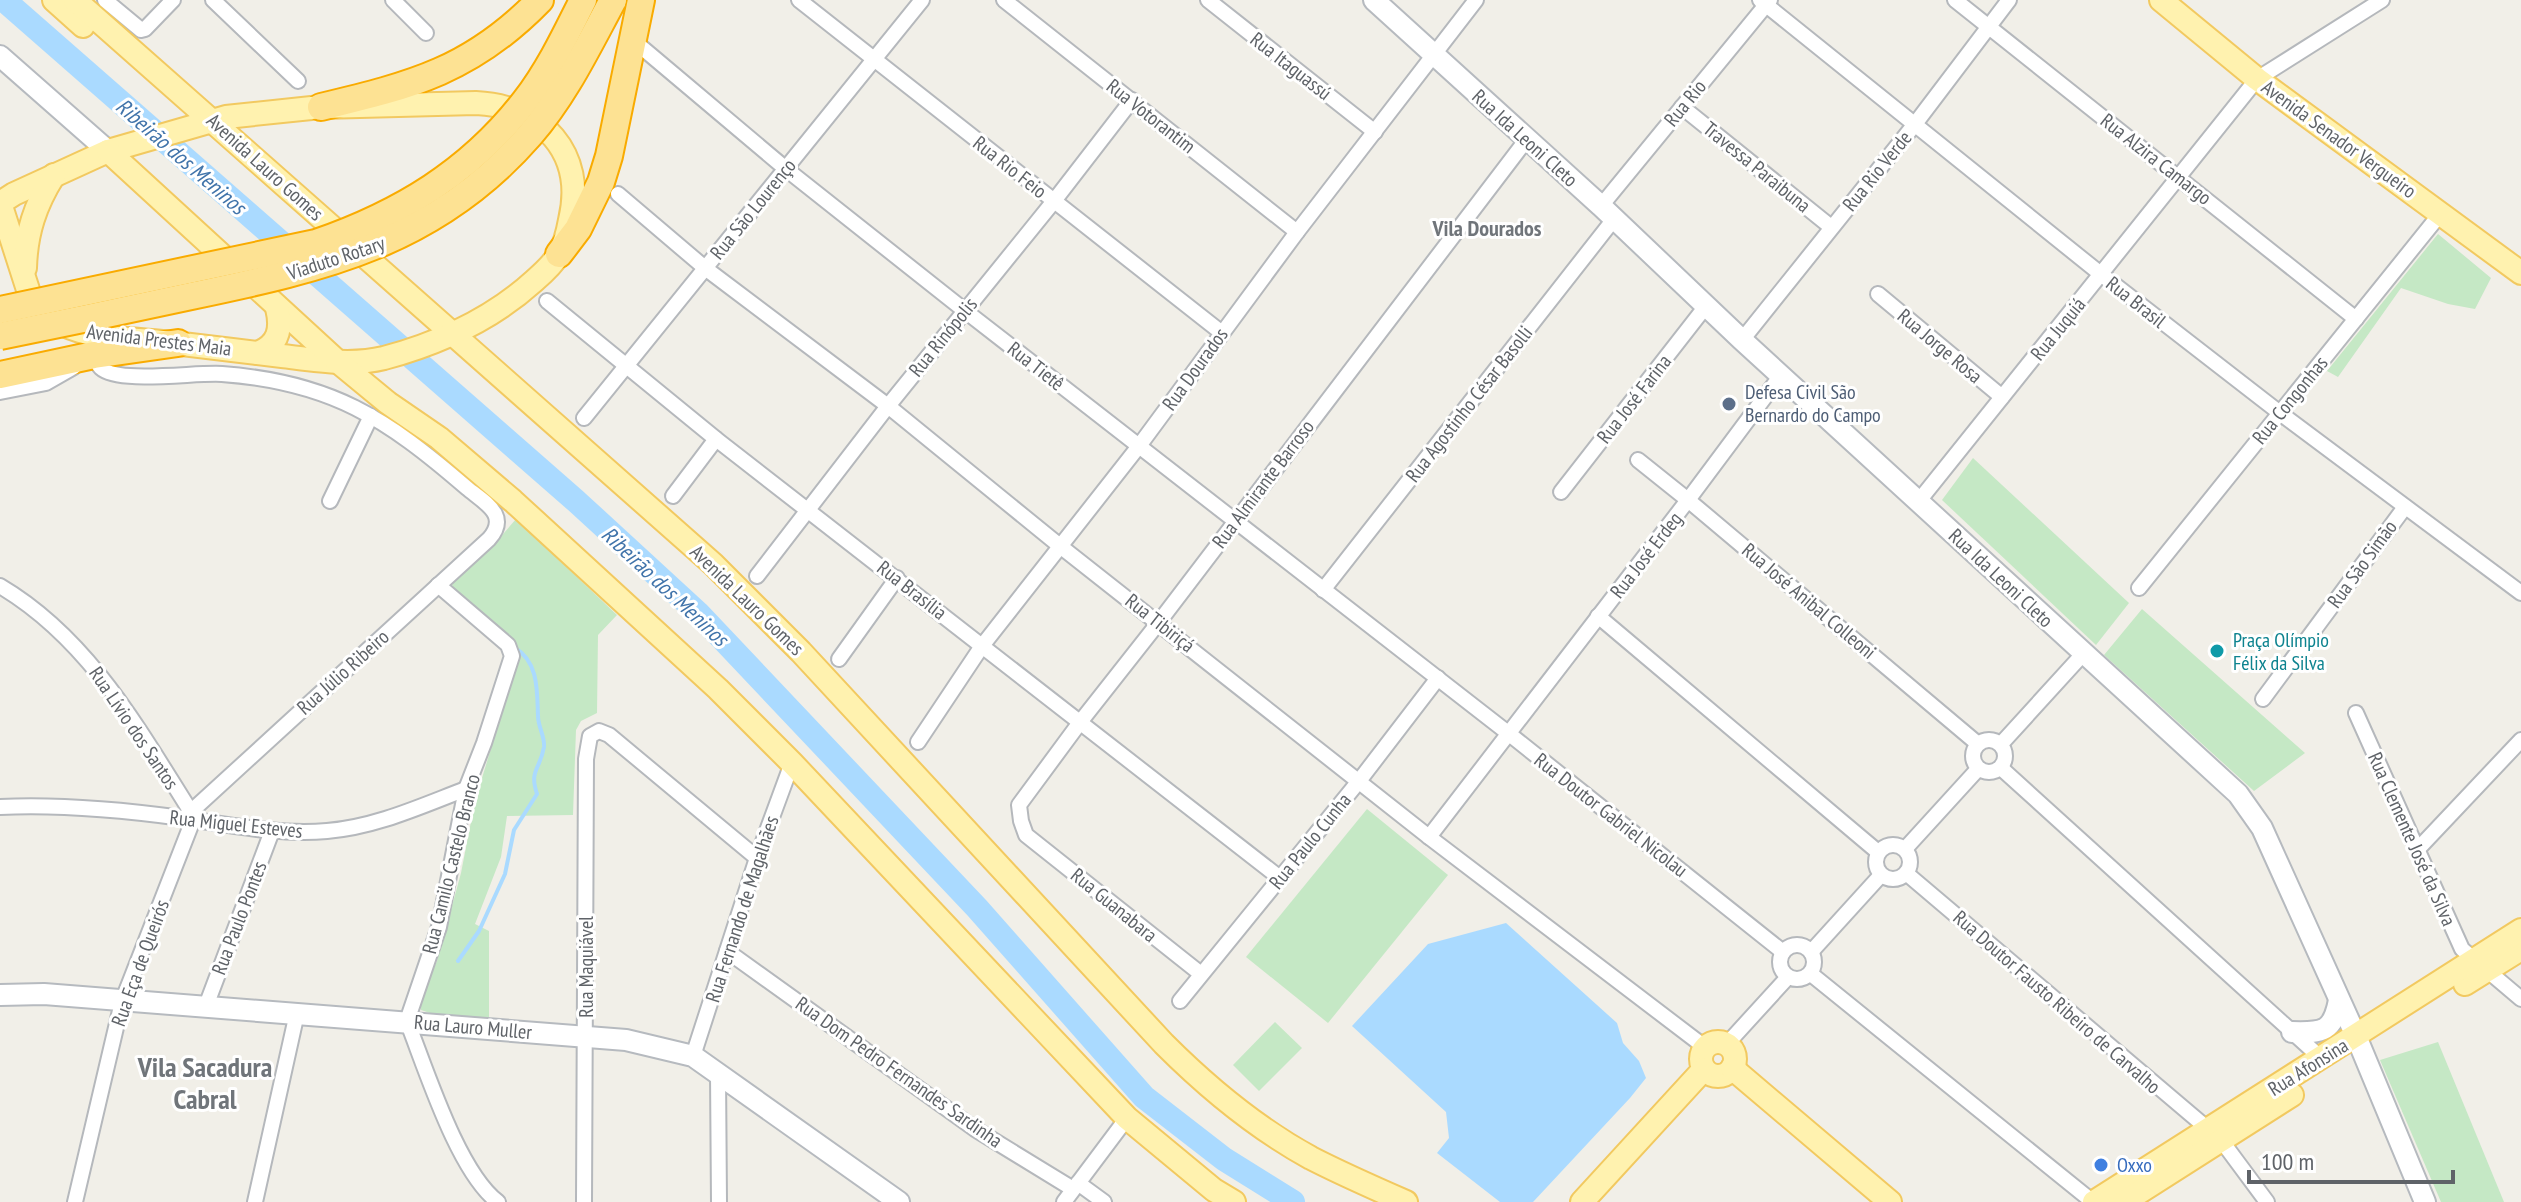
<svg xmlns="http://www.w3.org/2000/svg" width="2521" height="1202" font-family="'PT Sans Narrow',sans-serif">
	<style>
		.green { fill: #c5e8c5 }
		.water { fill: #aadaff }
		.lines { fill: none; stroke-linecap: round; stroke-linejoin: round }
		.stream { stroke: #aadaff; stroke-width: 4 }
		.river { stroke: #aadaff; stroke-width: 24 }
		.street-casing { stroke: #b5b8bc; stroke-width: 18 }
		.secondary-casing { stroke: #b6babf; stroke-width: 24 }
		.primary-casing { stroke: #f2c960; stroke-width: 26 }
		.highway-casing { stroke: #f9ab00; stroke-width: 30 }
		.street { stroke: #fff; stroke-width: 14 }
		.secondary { stroke: #fff; stroke-width: 20 }
		.primary { stroke: #fff2af; stroke-width: 22 }
		.highway { stroke: #fde293; stroke-width: 26 }
		.highway-bridge-casing { stroke: #f9ab00; stroke-width: 30; stroke-linecap: butt }
		.highway-bridge { stroke: #fde293; stroke-width: 26 }
		.service-dot { fill: #5c6f8a; stroke: #fff; stroke-width: 3 }
		.culture-dot { fill: #0f9aa8; stroke: #fff; stroke-width: 3 }
		.shop-dot { fill: #3f7fe0; stroke: #fff; stroke-width: 3 }
		.labels { text-anchor: middle; stroke-width: 6; stroke-linejoin: round; paint-order: stroke }
		.street-label { font-size: 20px; fill: #5f6368; stroke: #fff }
		.service-label { font-size: 20px; fill: #4e5e75; stroke: #fff; text-anchor: start }
		.culture-label { font-size: 20px; fill: #0d838f; stroke: #fff; text-anchor: start }
		.shop-label { font-size: 20px; fill: #366cbe; stroke: #fff; text-anchor: start }
		.water-label { font-size: 22px; font-style: italic; fill: #4174aa; stroke: #fff }
		.neighbourhood-label { font-size: 22px; font-weight: bold; fill: #70757a; stroke: #fff }
		.district-label { font-size: 28px; font-weight: bold; fill: #70757a; stroke: #fff }
	</style>
	<rect width="100%" height="100%" fill="#f1efe8"/>
	<g class="green">
		<path d="M2438 234 2491 278 2475 309 2448 304 2401 288 2338 377 2327 371Z"/>
		<path d="M1973 458 2129 603 2096 645 1942 500Z"/>
		<path d="M516 519 617 615 598 635 597 713 581 721 576 730 573 815 507 816 501 857 475 924 489 931V1018L433 1014 421 1010 420 1000 437 961 461 873 475 801 517 663 514 643 452 588 453 579 498 540Z"/>
		<path d="M2142 609 2288 738 2305 753 2254 791 2104 655Z"/>
		<path d="M1367 809 1448 875 1328 1023 1246 957Z"/>
		<path d="M1275 1022 1302 1048 1259 1091 1233 1065Z"/>
		<path d="M2438 1042 2504 1202H2441L2380 1060Z"/>
	</g>
	<path class="water" d="M1506 923 1617 1023 1623 1043 1639 1061 1646 1078 1630 1098 1533 1202H1500L1437 1153 1449 1138 1446 1112 1352 1026 1428 944Z"/>
	<g class="lines">
		<path class="stream" d="M458 961 479 931 505 874 514 830 537 794C529 770 540 770 544 747 545 736 538 727 538 716 537 692 539 662 515 648"/>
		<path class="river" d="M4 0 576 501 698 613 977 908 1144 1097 1224 1159 1293 1202"/>
		<g class="street-casing">
			<g id="street">
				<path d="M105 0 141 30 145 29 173 0"/>
				<path d="M213 0 298 81"/>
				<path d="M393 0 426 33"/>
				<path d="M799 0 1222 333"/>
				<path d="M1004 0 1297 232"/>
				<path d="M1208 0 1375 132"/>
				<path d="M1760 0 2102 275 2280 413 2521 593"/>
				<path d="M1955 0 2356 319"/>
				<path d="M640 46 786 169 964 310 1508 733 1783 952"/>
				<path d="M1682 107 1831 227"/>
				<path d="M618 194 705 268 888 406 1060 546 1429 837 1706 1048"/>
				<path d="M1601 206 1770 0"/>
				<path d="M1878 294 2002 397"/>
				<path d="M547 301 716 439 1280 878"/>
				<path d="M1742 340 1915 124 2009 0"/>
				<path d="M93 351C95 357 96 363 101 368 118 384 197 372 222 374 331 382 386 418 467 488 485 503 510 515 489 539L184 818"/>
				<path d="M0 392 46 383 74 367"/>
				<path d="M584 418 922 0"/>
				<path d="M1638 460 1688 500 1978 744"/>
				<path d="M1561 492 1706 306"/>
				<path d="M673 496 716 439"/>
				<path d="M330 501 371 416"/>
				<path d="M1918 502 2257 79 2382 0"/>
				<path d="M757 576 888 406 1054 201 1132 100"/>
				<path d="M438 585 508 645 512 656 484 743 466 789 439 927 407 1021C426 1069 458 1172 498 1202"/>
				<path d="M0 586C88 638 138 728 191 812"/>
				<path d="M2139 588 2441 213"/>
				<path d="M1323 590 1614 219"/>
				<path d="M1598 616 1878 852"/>
				<path d="M839 659 897 578"/>
				<path d="M2263 699 2405 507"/>
				<path d="M2356 713 2462 949 2521 999"/>
				<circle cx="1989" cy="756" r="16"/>
				<path d="M918 742 982 646 1139 446 1297 232 1476 0"/>
				<path d="M2001 744 2083 654"/>
				<path d="M2001 768 2321 1058"/>
				<path d="M0 807C60 804 123 810 182 818 230 825 278 835 327 831 376 827 421 806 466 789"/>
				<path d="M1429 837 1688 500 1782 374"/>
				<circle cx="1893" cy="862" r="17"/>
				<path d="M1905 849 1978 769"/>
				<path d="M2418 849 2521 740"/>
				<path d="M1906 873 2221 1140 2267 1202"/>
				<circle cx="1797" cy="962" r="17"/>
				<path d="M727 951 975 1129 1073 1189"/>
				<path d="M1811 952 1881 875"/>
				<path d="M1201 974 1026 835 1021 821 1019 805 1081 721 1159 622 1527 139"/>
				<path d="M1811 974 2093 1202"/>
				<path d="M1180 1001 1359 781 1438 678"/>
				<path d="M206 1006 272 831"/>
				<path d="M1726 1045 1788 977"/>
				<path d="M693 1056 757 858 792 763"/>
				<path d="M718 1074 719 1202"/>
				<path d="M1078 1183 1104 1202"/>
				<path d="M75 1202 122 1002 193 820"/>
				<path d="M255 1202 297 1013"/>
				<path d="M584 1202 586 759 590 736 599 731 609 735 757 858"/>
				<path d="M1064 1202 1127 1118"/>
			</g>
		</g>
		<g class="secondary-casing">
			<g id="secondary">
				<path d="M1374 0 1601 206 1742 340 2238 794 2262 828 2356 1036 2425 1202"/>
				<path d="M0 56 108 151"/>
				<path d="M0 995 44 994 626 1040 693 1056 899 1202"/>
				<path d="M2292 1032C2323 1033 2333 1032 2339 1000"/>
			</g>
		</g>
		<g class="primary-casing">
			<g id="primary">
				<path d="M54 0 83 26"/>
				<path d="M75 0 713 564 801 652 1164 1044C1208 1088 1256 1128 1311 1158 1342 1174 1374 1188 1406 1202"/>
				<path d="M2161 0 2257 79 2521 273"/>
				<path d="M476 103C542 106 586 153 570 220 568 231 565 244 559 254 553 264 542 274 534 281 491 320 440 343 384 358 351 366 316 360 282 356 246 352 210 347 174 343 126 337 58 342 30 296L0 203 14 194 108 151 226 117 321 107Z"/>
				<path d="M108 151 337 361 388 403 439 438 513 501 718 689 792 763 1127 1118 1214 1190 1234 1202"/>
				<path d="M25 268C26 233 35 205 54 175"/>
				<path d="M258 353C279 344 282 329 277 308"/>
				<path d="M2465 984 2521 949"/>
				<circle cx="1718" cy="1059" r="17"/>
				<path d="M1732 1068 1890 1202"/>
				<path d="M1582 1202 1704 1069"/>
				<path d="M2094 1202 2521 930"/>
				<path d="M2124 1202 2292 1095"/>
			</g>
		</g>
		<g class="highway-casing">
			<g id="highway">
				<path d="M321 107C413 85 472 70 540 0"/>
				<path d="M559 254 578 229 601 182 609 156 641 0"/>
				<path d="M0 375 94 355 178 343"/>
			</g>
		</g>
		<use href="#street" class="street"/>
		<use href="#secondary" class="secondary"/>
		<use href="#primary" class="primary"/>
		<use href="#highway" class="highway"/>
		<g class="highway-bridge-casing">
			<g id="highway-bridge">
				<path d="M0 310 316 243C400 214 470 172 525 101 549 70 566 34 583 0"/>
				<path d="M0 336C64 323 127 310 191 296 325 268 436 243 530 135 565 95 588 46 613 0"/>
			</g>
		</g>
		<use href="#highway-bridge" class="highway-bridge"/>
	</g>
	<circle class="service-dot" cx="1729" cy="404" r="8"/>
	<circle class="culture-dot" cx="2217" cy="651" r="8"/>
	<circle class="shop-dot" cx="2101" cy="1165" r="8"/>
	<g class="labels">
		<g class="street-label">
			<text transform="translate(1291 66) rotate(38)" y="7">Rua Itaguassú</text>
			<text transform="translate(1685 103) rotate(-51)" y="7">Rua Rio</text>
			<text transform="translate(1151 116) rotate(38)" y="7">Rua Votorantim</text>
			<text transform="translate(1525 138) rotate(42)" y="7">Rua Ida Leoni Cleto</text>
			<text transform="translate(2339 139) rotate(36)" y="7">Avenida Senador Vergueiro</text>
			<text transform="translate(2156 159) rotate(38)" y="7">Rua Alzira Camargo</text>
			<text transform="translate(265 167) rotate(42)" y="7">Avenida Lauro Gomes</text>
			<text transform="translate(1010 167) rotate(38)" y="7">Rua Rio Feio</text>
			<text transform="translate(1757 167) rotate(39)" y="7">Travessa Paraibuna</text>
			<text transform="translate(1877 171) rotate(-51)" y="7">Rua Rio Verde</text>
			<text transform="translate(753 209) rotate(-51)" y="7">Rua São Lourenço</text>
			<text transform="translate(336 258) rotate(-18)" y="7">Viaduto Rotary</text>
			<text transform="translate(2136 302) rotate(38)" y="7">Rua Brasil</text>
			<text transform="translate(2058 329) rotate(-51)" y="7">Rua Juquiá</text>
			<text transform="translate(943 337) rotate(-51)" y="7">Rua Rinópolis</text>
			<text transform="translate(159 340) rotate(7)" y="7">Avenida Prestes Maia</text>
			<text transform="translate(1940 346) rotate(40)" y="7">Rua Jorge Rosa</text>
			<text transform="translate(1036 366) rotate(38)" y="7">Rua Tietê</text>
			<text transform="translate(1195 369) rotate(-54)" y="7">Rua Dourados</text>
			<text transform="translate(1634 399) rotate(-52)" y="7">Rua José Farina</text>
			<text transform="translate(2290 400) rotate(-51)" y="7">Rua Congonhas</text>
			<text transform="translate(1469 404) rotate(-52)" y="7">Rua Agostinho César Basolli</text>
			<text transform="translate(1263 484) rotate(-53)" y="7">Rua Almirante Barroso</text>
			<text transform="translate(1646 555) rotate(-52)" y="7">Rua José Erdeg</text>
			<text transform="translate(2362 564) rotate(-54)" y="7">Rua São Simão</text>
			<text transform="translate(2001 578) rotate(43)" y="7">Rua Ida Leoni Cleto</text>
			<text transform="translate(912 590) rotate(38)" y="7">Rua Brasília</text>
			<text transform="translate(747 600) rotate(44)" y="7">Avenida Lauro Gomes</text>
			<text transform="translate(1809 601) rotate(40)" y="7">Rua José Anibal Colleoni</text>
			<text transform="translate(1160 623) rotate(38)" y="7">Rua Tibiriçá</text>
			<text transform="translate(343 672) rotate(-42)" y="7">Rua Júlio Ribeiro</text>
			<text transform="translate(134 728) rotate(56)" y="7">Rua Lívio dos Santos</text>
			<text transform="translate(1611 815) rotate(38)" y="7">Rua Doutor Gabriel Nicolau</text>
			<text transform="translate(236 824) rotate(6)" y="7">Rua Miguel Esteves</text>
			<text transform="translate(2412 839) rotate(66)" y="7">Rua Clemente José da Silva</text>
			<text transform="translate(1310 841) rotate(-51)" y="7">Rua Paulo Cunha</text>
			<text transform="translate(451 864) rotate(-76)" y="7">Rua Camilo Castelo Branco</text>
			<text transform="translate(1114 905) rotate(39)" y="7">Rua Guanabara</text>
			<text transform="translate(742 909) rotate(-72)" y="7">Rua Fernando de Magalhães</text>
			<text transform="translate(239 918) rotate(-69)" y="7">Rua Paulo Pontes</text>
			<text transform="translate(140 963) rotate(-70)" y="7">Rua Eça de Queirós</text>
			<text transform="translate(586 967) rotate(-90)" y="7">Rua Maquiável</text>
			<text transform="translate(2057 1002) rotate(41)" y="7">Rua Doutor Fausto Ribeiro de Carvalho</text>
			<text transform="translate(473 1027) rotate(5)" y="7">Rua Lauro Muller</text>
			<text transform="translate(2308 1067) rotate(-32)" y="7">Rua Afonsina</text>
			<text transform="translate(899 1072) rotate(35)" y="7">Rua Dom Pedro Fernandes Sardinha</text>
		</g>
		<g class="service-label">
			<text x="1745" y="399">Defesa Civil São<tspan x="1745" dy="23">Bernardo do Campo</tspan></text>
		</g>
		<g class="culture-label">
			<text x="2233" y="647">Praça Olímpio<tspan x="2233" dy="23">Félix da Silva</tspan></text>
		</g>
		<g class="shop-label">
			<text x="2117" y="1172">Oxxo</text>
		</g>
		<g class="water-label">
			<text transform="translate(181 156) rotate(41)" y="8">Ribeirão dos Meninos</text>
			<text transform="translate(665 586) rotate(43)" y="8">Ribeirão dos Meninos</text>
		</g>
		<g class="neighbourhood-label">
			<text x="1487" y="236">Vila Dourados</text>
		</g>
		<g class="district-label">
			<text x="205" y="1077">Vila Sacadura<tspan x="205" dy="32">Cabral</tspan></text>
		</g>
	</g>
	<path d="M2249 1170v12h204v-12" fill="none" stroke="#5f6368" stroke-width="4"/>
	<text x="2261" y="1170" font-size="24" fill="#5f6368" stroke="#ffffff" stroke-width="6" paint-order="stroke">100 m</text>
</svg>
